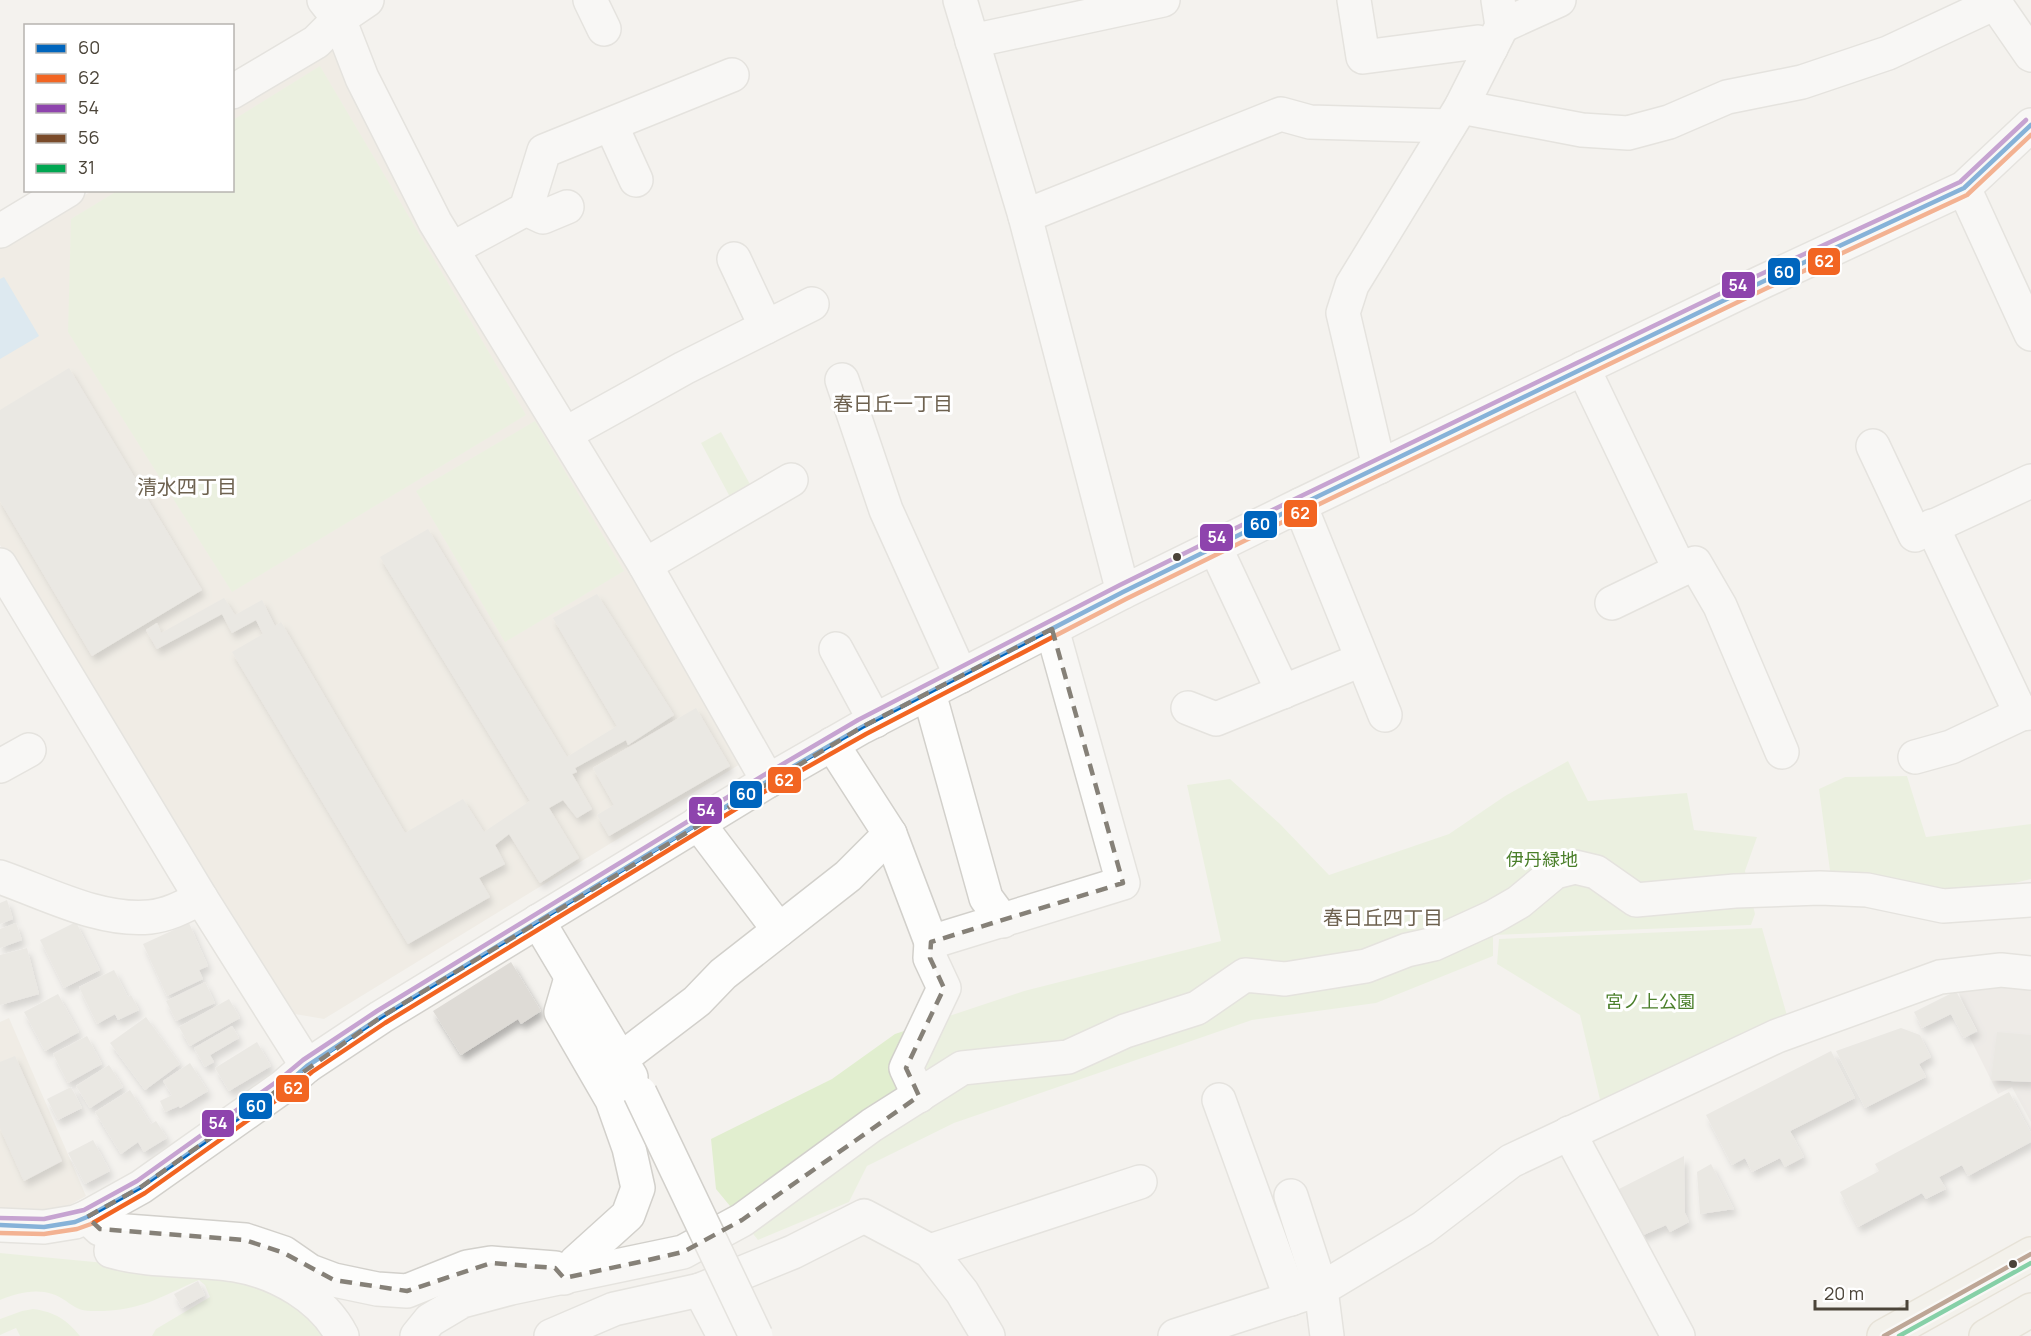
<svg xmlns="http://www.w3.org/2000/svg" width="2031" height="1336" font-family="Manrope,'Noto Sans JP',sans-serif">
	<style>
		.industrial { fill: #e6e2de }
		.education { fill: #eae5da }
		.green { fill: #e1eecf }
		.water { fill: #c0ddf1 }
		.building { fill: #dedbd6; filter: url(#shadow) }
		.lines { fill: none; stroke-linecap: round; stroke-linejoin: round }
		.minor-casing { stroke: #d2d0cb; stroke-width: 36 }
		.major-casing { stroke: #d6cebb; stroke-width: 36 }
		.minor { stroke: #fdfdfc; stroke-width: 33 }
		.major { stroke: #f2efe6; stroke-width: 33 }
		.minor-bridge-casing { stroke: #d2d0cb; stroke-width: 36; stroke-linecap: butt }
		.minor-bridge { stroke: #fdfdfc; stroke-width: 33 }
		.bus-1-casing { stroke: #fff; stroke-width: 9 }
		.bus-2-casing { stroke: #fff; stroke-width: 9 }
		.bus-3-casing { stroke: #fff; stroke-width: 9 }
		.bus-4-casing { stroke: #fff; stroke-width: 9 }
		.bus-5-casing { stroke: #fff; stroke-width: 9 }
		.bus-1 { stroke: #0065bd; stroke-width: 4.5 }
		.bus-2 { stroke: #f26522; stroke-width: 4.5 }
		.bus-3 { stroke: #8e44ad; stroke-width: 4.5 }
		.bus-4 { stroke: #7a4b2a; stroke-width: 4.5 }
		.bus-5 { stroke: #00a651; stroke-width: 4.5 }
		.marked { fill: none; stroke: #868178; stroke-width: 4.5; stroke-dasharray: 12 8; stroke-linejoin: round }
		.bus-dot { fill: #4b4439; stroke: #fff; stroke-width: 2 }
		.labels { text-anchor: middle; stroke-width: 6; stroke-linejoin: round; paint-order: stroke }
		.park-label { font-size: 18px; fill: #4a7f2a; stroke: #fff }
		.neighbourhood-label { font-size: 20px; fill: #6e6250; stroke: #fff }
		.line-badge { stroke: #fff; stroke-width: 2 }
		.badge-label { font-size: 16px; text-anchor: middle; font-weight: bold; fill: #fff }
	</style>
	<defs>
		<filter id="shadow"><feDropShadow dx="3.5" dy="6" stdDeviation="3" flood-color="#0004"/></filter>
	</defs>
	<rect width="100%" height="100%" fill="#f4f2ee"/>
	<path class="industrial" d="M2031 985V1122L2012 1087 1998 1094 1969 1036 1978 1032 1956 988Z"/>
	<g class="education">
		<path d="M335 49 745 761 324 1019 289 1013 0 545V244L92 191 232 190 233 109Z"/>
		<path d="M9 1018 86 1196 53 1214 0 1217V1022Z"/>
	</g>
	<g class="green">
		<path d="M320 66 526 415 232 592 68 332 71 219 117 191 232 190 233 120Z"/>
		<path d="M535 421 624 571 505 642 416 491Z"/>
		<path d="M721 432 756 495 730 497 701 443Z"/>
		<path d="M1568 761 1588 801 1687 793 1694 830 1757 837 1745 871 1755 914 1751 925 1493 935V956L1376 1003 1252 1020 954 1123 867 1166 849 1202 758 1240 716 1189 711 1139 832 1079 895 1034 1024 991 1221 941 1187 785 1230 779 1280 824 1329 875 1449 834 1505 796Z"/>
		<path d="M1907 776 1926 837 2031 824V879L1979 892 1902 888 1831 878 1819 789 1845 777Z"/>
		<path d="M1762 928 1790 1026 1602 1108 1580 1015 1497 964 1499 939Z"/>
		<path d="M0 1253 242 1276 314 1313 323 1336H152L156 1329 210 1297 205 1285 199 1280C156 1299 139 1312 91 1311 80 1311 74 1307 66 1301 46 1286 21 1291 0 1300Z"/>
		<path d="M33 1309C55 1312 66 1319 80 1336H20L16 1328 0 1335V1319L22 1311Z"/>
	</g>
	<path class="water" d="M4 277 39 336 0 359V279Z"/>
	<g class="building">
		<path d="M69 368 202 590 92 656 0 501V410Z"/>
		<path d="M428 529 567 757 617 726 553 618 597 594 674 715 628 745 626 740 575 768 577 772 572 774 592 809 577 818 563 800 549 808 579 858 540 883 509 834 495 845 505 864 479 878 490 897 408 944 232 652 263 634 256 620 232 633 222 614 157 649 146 630 157 623 161 633 224 598 235 615 262 600 275 626 281 622 405 833 463 799 484 832 530 801 380 557Z"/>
		<path d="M696 708 730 766 609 836 597 815 614 805 593 768Z"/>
		<path d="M7 900 13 919 0 924V903Z"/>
		<path d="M76 922 100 970 64 988 40 940Z"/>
		<path d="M16 923 22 940 0 948V929Z"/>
		<path d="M189 923 208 966 199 970 203 979 167 996 143 944Z"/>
		<path d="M27 948 39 994 0 1005V955Z"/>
		<path d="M511 962 541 1011 521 1024 518 1019 461 1055 433 1011Z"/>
		<path d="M114 970 128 997 131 995 139 1010 118 1020 115 1014 97 1024 79 987Z"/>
		<path d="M205 982 215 1003 176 1021 166 1001Z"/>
		<path d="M1956 991 1977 1031 1964 1038 1951 1014 1922 1028 1914 1012Z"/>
		<path d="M58 994 79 1032 45 1051 24 1012Z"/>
		<path d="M229 999 240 1018 190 1046 179 1027Z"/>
		<path d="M146 1017 180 1064 145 1090 110 1043Z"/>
		<path d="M232 1026 239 1038 210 1055 214 1062 205 1067 194 1048Z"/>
		<path d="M1901 1028 1920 1035 1931 1057 1919 1064 1926 1077 1865 1108 1836 1051Z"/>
		<path d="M1997 1032 2031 1035V1082L1991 1080Z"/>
		<path d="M87 1036 102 1064 68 1083 53 1054Z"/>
		<path d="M257 1042 271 1066 229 1091 215 1068Z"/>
		<path d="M1831 1051 1855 1098 1790 1131 1804 1157 1785 1167 1780 1158 1752 1172 1745 1158 1732 1165 1706 1115Z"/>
		<path d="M15 1056 62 1161 24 1181 0 1128V1062Z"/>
		<path d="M190 1063 208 1091 180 1108 179 1106 165 1112 160 1101 172 1095 163 1081Z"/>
		<path d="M109 1065 123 1087 90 1108 76 1086Z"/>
		<path d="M71 1087 82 1108 58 1120 47 1099Z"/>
		<path d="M130 1090 151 1124 156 1121 167 1138 144 1152 138 1142 121 1154 95 1112Z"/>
		<path d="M2009 1092 2031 1133V1142L1968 1176 1962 1165 1939 1177 1946 1189 1926 1199 1922 1193 1858 1227 1840 1192 1879 1171 1875 1164Z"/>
		<path d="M93 1140 110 1171 85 1184 68 1153Z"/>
		<path d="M1684 1156 1685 1213 1689 1222 1670 1232 1666 1225 1639 1237 1617 1190Z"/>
		<path d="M1711 1164 1734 1209 1700 1214 1697 1172Z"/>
		<path d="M198 1281 205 1295 182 1308 174 1294Z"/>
	</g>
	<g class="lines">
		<g class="minor-casing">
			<g id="minor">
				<path d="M324 0 339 19 362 78 435 222 645 565 768 781"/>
				<path d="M590 0 604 29"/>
				<path d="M960 0 1025 216 1123 592"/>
				<path d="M1354 0 1363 57 1478 42 1491 48"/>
				<path d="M1993 0 2031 55"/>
				<path d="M1502 26 1559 0"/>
				<path d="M972 41 1163 0"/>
				<path d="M232 92 316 42 339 19 367 0"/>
				<path d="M1461 107 1582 130 1628 133 1669 122 1727 97 1802 82 1888 53 1995 3"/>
				<path d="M611 125 636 180"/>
				<path d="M1964 188 2031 334"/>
				<path d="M526 209 543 217 567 207"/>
				<path d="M1025 216 1281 114 1310 122 1449 126"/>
				<path d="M0 231 68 190"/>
				<path d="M452 249 526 209 544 151 732 75"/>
				<path d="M734 259 766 327"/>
				<path d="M1583 368 1680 570"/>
				<path d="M842 380 886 510 961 676"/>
				<path d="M565 434 684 368 812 304"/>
				<path d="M1873 446 1915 535 2031 481"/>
				<path d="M1379 467 1343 313 1352 285 1461 107 1502 26 1498 0"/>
				<path d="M1300 505 1385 715"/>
				<path d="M1932 526 2021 714"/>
				<path d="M1215 547 1283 692"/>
				<path d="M0 565 201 898 307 1066"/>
				<path d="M645 565 791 480"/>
				<path d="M1612 603 1695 563 1720 606 1782 752"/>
				<path d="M836 649 875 721"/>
				<path d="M929 693 986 898 1003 921"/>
				<path d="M1188 708 1216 719 1361 660"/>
				<path d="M832 744 890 834 931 942 1123 883 1052 629"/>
				<path d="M1915 757 1951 747 2021 714 2031 713"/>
				<path d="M0 766 29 750"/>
				<path d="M698 823 779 930"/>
				<path d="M0 877C46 893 100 922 150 917 169 915 185 906 201 898"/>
				<path d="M538 921 631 1077"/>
				<path d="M621 1059 697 1001 723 974 848 876 890 834"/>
				<path d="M919 1096 906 1068 944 988 930 958 931 942"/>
				<path d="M1219 1100 1291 1299"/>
				<path d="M1569 1133 1678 1336"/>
				<path d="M1291 1196 1321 1289 1327 1336"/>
				<path d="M87 1217 100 1229 245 1240 284 1253 310 1271 334 1280 377 1289 407 1291 467 1267 491 1263 555 1268 564 1278 576 1262 628 1215 638 1188 629 1148 612 1100 561 1012 571 978"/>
				<path d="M0 1225 44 1227 75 1222 87 1217 141 1187 284 1086 307 1066 381 1017 768 781 862 727 1123 592 1300 505 1762 282 1964 188 2031 125"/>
				<path d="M114 1231 111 1251C152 1263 193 1258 235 1265 277 1272 323 1298 342 1336"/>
				<path d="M930 1251 1140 1182"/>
				<path d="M700 1290 793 1252 864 1216 930 1251 962 1292 988 1336"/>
				<path d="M417 1336 430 1320 462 1301 511 1288 683 1252 742 1220 872 1125 962 1068 1068 1057 1125 1031 1197 1008 1245 975 1285 979 1366 966 1407 950 1434 944 1493 917 1519 902 1555 872 1575 867 1596 872 1636 900 1735 891 1820 888 1867 890 1943 906 2031 900"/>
				<path d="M551 1336 614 1309 700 1290 724 1336"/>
				<path d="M1175 1336 1321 1289 1423 1228 1511 1161 1777 1036 1940 977 2001 970 2031 973"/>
			</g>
		</g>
		<g class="major-casing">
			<g id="major">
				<path d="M1884 1336 2031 1254"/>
				<path d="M1986 1336 2031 1310"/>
			</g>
		</g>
		<use href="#minor" class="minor"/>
		<use href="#major" class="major"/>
		<g class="minor-bridge-casing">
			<path id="minor-bridge" d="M640 1093 756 1336"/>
		</g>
		<use href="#minor-bridge" class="minor-bridge"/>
		<g class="bus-1-casing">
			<path id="bus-1" d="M0 1225 44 1227 75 1222 87 1217 141 1187 284 1086 307 1066 381 1017 768 781 862 727 1123 592 1300 505 1762 282 1964 188 2031 125"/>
		</g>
		<g class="bus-2-casing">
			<path id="bus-2" d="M0 1233 44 1234 77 1229 91 1224 145 1193 288 1092 312 1072 385 1023 772 787 866 734 1126 599 1303 512 1765 289 1967 195 2031 135"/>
		</g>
		<g class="bus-3-casing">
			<path id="bus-3" d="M0 1218 44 1219 84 1210 137 1181 279 1080 303 1060 377 1011 764 775 858 720 1120 585 1297 498 1759 275 1960 182 2026 120"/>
		</g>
		<g class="bus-4-casing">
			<path id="bus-4" d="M1884 1336 2031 1254"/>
		</g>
		<g class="bus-5-casing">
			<path id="bus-5" d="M1899 1336 2031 1263"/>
		</g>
		<use href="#bus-1" class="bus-1"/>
		<use href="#bus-2" class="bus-2"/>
		<use href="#bus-3" class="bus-3"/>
		<use href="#bus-4" class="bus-4"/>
		<use href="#bus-5" class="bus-5"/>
	</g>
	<path d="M0 0H2031V1336H0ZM1052 629 1123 883 931 942 930 958 944 988 906 1068 919 1096 742 1220 683 1252 644 1261 564 1278 555 1268 491 1263 407 1291 334 1280 284 1253 245 1240 100 1229 87 1217 141 1187 381 1017 862 727Z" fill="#f4f2ee" fill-opacity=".55" fill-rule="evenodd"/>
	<path class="marked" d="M1052 629 1123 883 931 942 930 958 944 988 906 1068 919 1096 742 1220 683 1252 644 1261 564 1278 555 1268 491 1263 407 1291 334 1280 284 1253 245 1240 100 1229 87 1217 141 1187 381 1017 862 727Z"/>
	<g class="bus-dot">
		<circle cx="1177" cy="557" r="5"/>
		<circle cx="2013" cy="1264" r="5"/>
	</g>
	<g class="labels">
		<g class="park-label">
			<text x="1542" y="866">伊丹緑地</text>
			<text x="1650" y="1008">宮ノ上公園</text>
		</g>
		<g class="neighbourhood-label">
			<text x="893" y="411">春日丘一丁目</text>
			<text x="187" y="494">清水四丁目</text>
			<text x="1383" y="925">春日丘四丁目</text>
		</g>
	</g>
	<g class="line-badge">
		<rect x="1807" y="247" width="34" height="29" rx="6" fill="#f26522"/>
		<rect x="1767" y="257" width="34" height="29" rx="6" fill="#0065bd"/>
		<rect x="1721" y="271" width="35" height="28" rx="6" fill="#8e44ad"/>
		<rect x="1283" y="499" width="35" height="29" rx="6" fill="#f26522"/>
		<rect x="1243" y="510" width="35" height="29" rx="6" fill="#0065bd"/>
		<rect x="1199" y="523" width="35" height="29" rx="6" fill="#8e44ad"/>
		<rect x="767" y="766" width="35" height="28" rx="6" fill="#f26522"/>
		<rect x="729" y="780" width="34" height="29" rx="6" fill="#0065bd"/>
		<rect x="688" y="796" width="35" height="29" rx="6" fill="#8e44ad"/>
		<rect x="275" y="1074" width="35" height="29" rx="6" fill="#f26522"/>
		<rect x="238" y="1092" width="35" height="28" rx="6" fill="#0065bd"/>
		<rect x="201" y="1109" width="34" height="29" rx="6" fill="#8e44ad"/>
	</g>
	<g class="badge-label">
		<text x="1824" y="267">62</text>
		<text x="1784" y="278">60</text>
		<text x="1738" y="291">54</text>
		<text x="1300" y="519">62</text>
		<text x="1260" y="530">60</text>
		<text x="1217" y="543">54</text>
		<text x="784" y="786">62</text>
		<text x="746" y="800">60</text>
		<text x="706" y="816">54</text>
		<text x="293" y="1094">62</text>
		<text x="256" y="1112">60</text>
		<text x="218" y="1129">54</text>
	</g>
	<rect x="24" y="24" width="210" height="168" fill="#ffffff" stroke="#b7b4b0" stroke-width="1.5"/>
	<rect x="36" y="44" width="30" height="9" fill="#0065bd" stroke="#b7b4b0" stroke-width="1.5"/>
	<text x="78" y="54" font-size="18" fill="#4b4439">60</text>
	<rect x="36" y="74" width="30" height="9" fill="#f26522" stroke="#b7b4b0" stroke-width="1.5"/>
	<text x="78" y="84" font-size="18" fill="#4b4439">62</text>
	<rect x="36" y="104" width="30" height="9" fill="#8e44ad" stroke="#b7b4b0" stroke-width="1.5"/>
	<text x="78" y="114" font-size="18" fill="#4b4439">54</text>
	<rect x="36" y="134" width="30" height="9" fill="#7a4b2a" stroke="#b7b4b0" stroke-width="1.5"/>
	<text x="78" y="144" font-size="18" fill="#4b4439">56</text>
	<rect x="36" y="164" width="30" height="9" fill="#00a651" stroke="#b7b4b0" stroke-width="1.5"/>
	<text x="78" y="174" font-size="18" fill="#4b4439">31</text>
	<path d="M1815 1300v9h92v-9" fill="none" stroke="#4b4439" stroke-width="3"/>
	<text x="1824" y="1300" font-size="18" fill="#4b4439" stroke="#ffffff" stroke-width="4.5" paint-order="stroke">20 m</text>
</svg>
